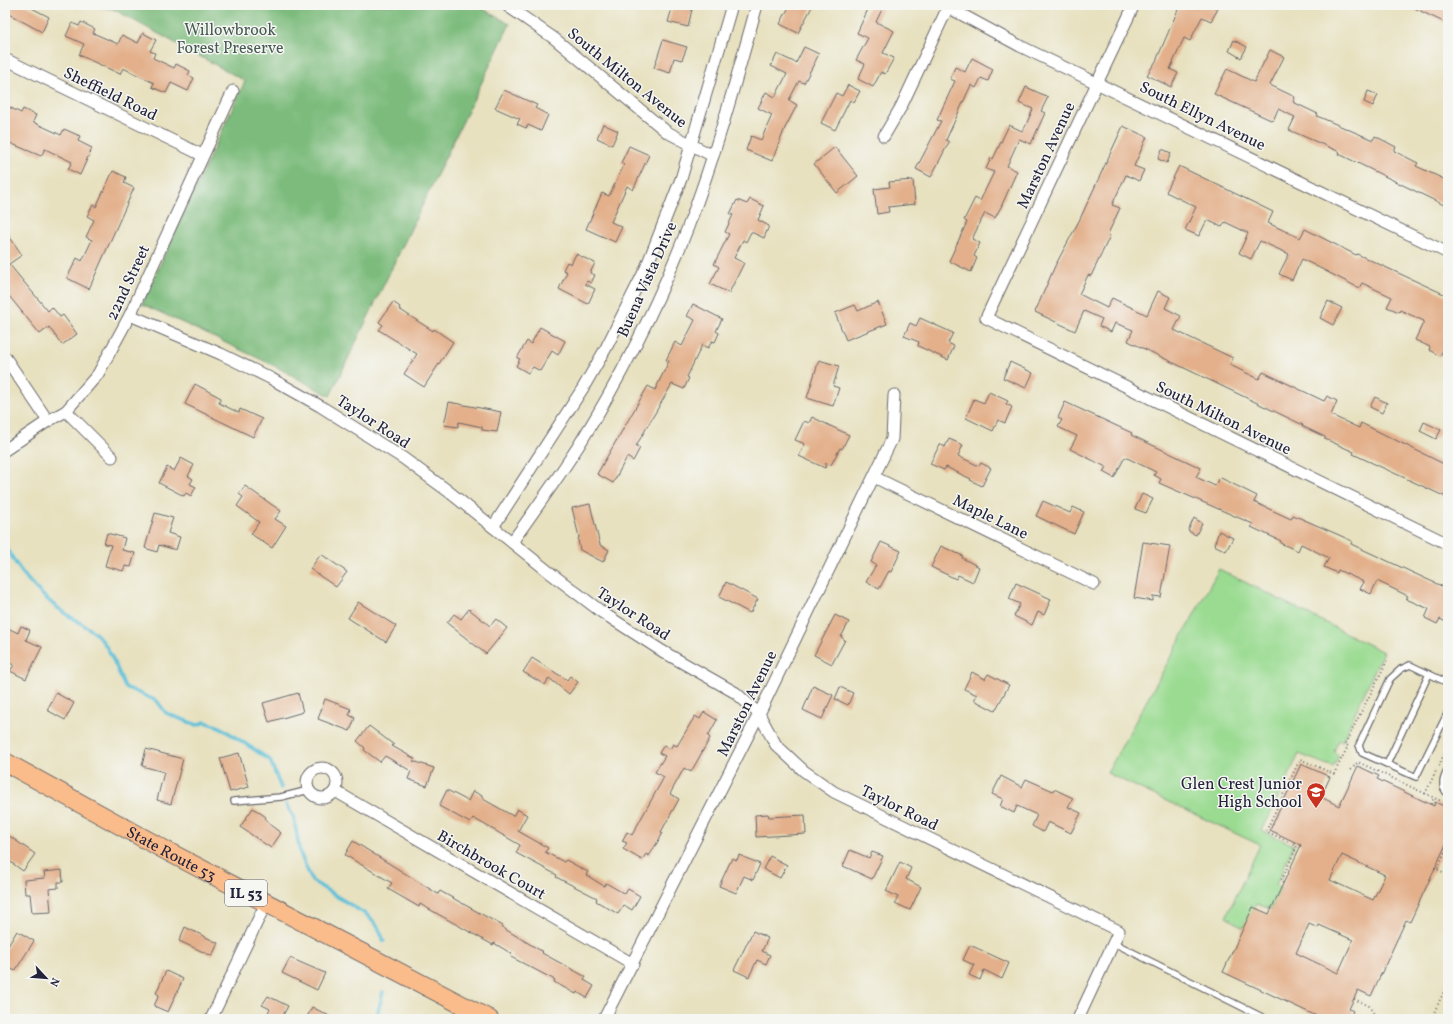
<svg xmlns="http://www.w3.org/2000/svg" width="1453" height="1024" font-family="Vollkorn,serif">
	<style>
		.green { fill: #9adb91; stroke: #5e7e66 }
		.forest { fill: #7bbb7b; stroke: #4e6e5b }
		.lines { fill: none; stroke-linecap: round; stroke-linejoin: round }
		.stream { stroke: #5bbfd9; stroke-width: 3.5 }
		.building { fill: #e3b08b; fill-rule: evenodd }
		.lane-casing { stroke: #676569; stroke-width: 8 }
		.street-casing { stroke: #676569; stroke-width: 13 }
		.primary-casing { stroke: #676569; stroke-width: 20 }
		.path { stroke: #676569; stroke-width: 2; stroke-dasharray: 1 3; stroke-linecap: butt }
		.lane { stroke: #fff; stroke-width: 5.5 }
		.street { stroke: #fff; stroke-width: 11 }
		.primary { stroke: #fabc8b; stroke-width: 18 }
		.labels { text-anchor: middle; stroke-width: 3; stroke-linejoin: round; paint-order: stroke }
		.shield { fill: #f6f6f2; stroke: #626272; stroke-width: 1 }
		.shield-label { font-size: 15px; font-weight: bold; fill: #22223b }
		.park-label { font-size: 16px; fill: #465a55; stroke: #f6f6f2 }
		.street-label { font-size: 16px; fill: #22223b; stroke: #f6f6f2 }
		.poi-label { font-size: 16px; fill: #22223b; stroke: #f6f6f2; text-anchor: end }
	</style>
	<rect width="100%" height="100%" fill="#f6f6f2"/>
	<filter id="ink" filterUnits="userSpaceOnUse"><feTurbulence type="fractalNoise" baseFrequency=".025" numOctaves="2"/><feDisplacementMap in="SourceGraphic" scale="8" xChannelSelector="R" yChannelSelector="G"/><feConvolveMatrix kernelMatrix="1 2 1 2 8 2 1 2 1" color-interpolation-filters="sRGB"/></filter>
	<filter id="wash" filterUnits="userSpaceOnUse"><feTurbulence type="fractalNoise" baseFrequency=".012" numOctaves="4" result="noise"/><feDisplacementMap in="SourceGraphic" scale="16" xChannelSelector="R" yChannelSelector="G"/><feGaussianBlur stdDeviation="0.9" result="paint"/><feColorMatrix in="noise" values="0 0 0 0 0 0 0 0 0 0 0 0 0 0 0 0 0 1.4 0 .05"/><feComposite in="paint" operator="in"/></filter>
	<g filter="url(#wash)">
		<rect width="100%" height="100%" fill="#e7e1bf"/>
		<path class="green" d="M1219 569 1383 652 1342 742 1339 740 1334 751 1339 756 1333 767 1299 754 1262 831 1294 845 1276 885 1281 889 1271 909 1256 904 1243 928 1226 917 1260 845 1107 773Z"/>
		<path class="forest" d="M90 5H476L510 24 330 396 273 365 142 304 245 81 113 9Z"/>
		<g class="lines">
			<g class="stream">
				<path d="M5 544C17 570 38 594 62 611 73 619 85 625 95 633 110 646 117 670 125 687L157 701 166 713 173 716 197 725 205 722 220 727 270 760 281 788"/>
				<path d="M286 804 294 818 300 853 312 881 367 915 378 927 384 941"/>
				<path d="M376 1019 383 992"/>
			</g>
		</g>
		<g id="blocks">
			<g class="building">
				<path d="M5 5H26L49 17 42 32 5 12Z"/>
				<path d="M673 5H693L688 27 668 22Z"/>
				<path d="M790 5H813L798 33 780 24Z"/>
				<path d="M870 5H884L876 22 894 31 883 53 894 58 885 74 881 72 873 87 858 79 865 64 856 60 868 38 857 33Z"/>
				<path d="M1180 5H1210L1218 9 1211 21 1202 17 1190 41 1184 38 1170 69 1178 73 1171 87 1147 75 1156 61Z"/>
				<path d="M1408 5H1448V24L1433 17Z"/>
				<path d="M81 22 95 29 93 33 118 44 122 35 138 43 143 33 156 40 150 51 155 53 153 58 174 68 176 64 190 71 188 75 194 78 188 91 171 83 166 93 152 87 154 83 123 68 120 74 79 55 84 44 66 36 72 23 79 26Z"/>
				<path d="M663 40 687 47 682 60 674 58 670 73 654 68Z"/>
				<path d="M1234 40 1247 47 1241 58 1229 51Z"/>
				<path d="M804 47 819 54 804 83 799 81 789 100 797 105 785 128 772 161 746 150 751 136 761 140 772 115 758 108 766 92 775 97 787 74 771 66 777 54 796 63Z"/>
				<path d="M1270 50 1284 57 1270 85 1295 97 1293 102 1318 114 1317 116 1373 140 1375 136 1396 147 1394 151 1418 163 1416 166 1448 181V207L1339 154 1340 152 1289 130 1295 117 1278 109 1273 121 1214 94 1227 69 1254 82Z"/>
				<path d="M972 58 993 69 988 81 981 78 976 88 971 85 946 140 949 142 931 177 916 169 941 121 937 120 955 81 950 79 955 67 965 72Z"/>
				<path d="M848 85 860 91 854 102 850 100 835 130 821 123 836 93 842 96Z"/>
				<path d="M1026 87 1048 97 1041 111 1045 113 1031 144 1019 139 1007 166 1017 171 1001 207 995 218 985 213 972 239 980 243 974 256 977 258 971 272 949 261 967 222 964 220 975 198 980 201 994 172 986 169 991 158 993 159 1009 125 1022 131 1025 127 1033 109 1019 103Z"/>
				<path d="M504 90 537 105 535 108 548 115 541 131 528 125 526 128 517 124 520 119 495 108Z"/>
				<path d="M1368 91 1378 95 1373 106 1364 102Z"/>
				<path d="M5 105 21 113 23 109 36 115 33 122 61 135 64 129 80 136 78 141 92 148 80 175 68 169 72 162 45 149 41 156 5 141Z"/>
				<path d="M603 124 618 131 612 145 597 138Z"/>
				<path d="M1123 126 1147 137 1134 166 1144 170 1139 181 1126 175 1112 205 1120 208 1108 234 1110 236 1091 276 1088 275 1079 294 1107 308 1112 298 1147 315 1158 291 1170 297 1165 308 1181 316 1174 330 1233 358 1230 365 1259 379 1263 372 1324 401 1327 396 1337 401 1331 415 1359 428 1361 423 1448 466V498L1353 454 1354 452 1325 439V437L1302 426 1303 425 1128 341 1133 330 1115 323 1111 332 1099 326 1102 319 1084 311 1075 331 1035 312 1055 266 1079 221Z"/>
				<path d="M629 146 649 155 633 190 627 186 611 222 622 227 615 242 586 229 602 193 609 196 624 165 621 163Z"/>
				<path d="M835 147 858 176 837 193 814 164Z"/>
				<path d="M1162 149 1171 153 1167 163 1158 159Z"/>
				<path d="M1179 166 1273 212 1268 223 1300 238 1305 229 1356 255 1357 254 1448 296V340L1440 356 1429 350 1430 347 1415 340 1424 321 1400 310 1399 312 1387 307 1392 297 1362 283 1359 288 1302 259 1292 280 1279 274 1289 254 1260 241 1251 259 1239 253 1248 233 1225 222 1222 227 1207 220 1199 236 1185 230 1196 207 1166 192Z"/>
				<path d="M113 171 126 177 124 183 134 188 89 289 67 278 77 258 82 261 92 240 86 237 94 220 87 216 93 205 96 207Z"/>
				<path d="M913 180 915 204 888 207 889 212 877 214 874 189 890 187 889 182Z"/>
				<path d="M750 199 764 206 758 220 769 226 764 238 751 232 746 242 743 240 734 258 744 263 729 293 710 284 719 267 714 264 729 234 725 232 733 215 730 214 737 200 747 204Z"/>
				<path d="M5 230 22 255 9 264 48 311 52 307 60 317 63 315 77 334 62 345 49 327 40 334 5 291Z"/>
				<path d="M576 254 595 263 590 273 595 275 591 283 587 281 585 284 595 289 588 304 559 289 567 272 563 270 567 262 571 264Z"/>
				<path d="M1328 301 1342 308 1333 325 1320 318Z"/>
				<path d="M393 302 400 307 399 309 433 331 434 329 453 342 424 387 404 374 417 354 379 330 383 325 379 322Z"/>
				<path d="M878 302 887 324 846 340 835 313 855 305 858 311Z"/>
				<path d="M693 304 722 319 716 331 719 333 715 342 712 341 708 348 702 345 687 377 689 378 684 389 672 384 636 446 640 448 633 461 627 457 613 483 597 474 648 386 655 390 669 361 666 360 675 342 682 346 695 320 687 316Z"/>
				<path d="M920 318 953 333 948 343 954 346 948 360 918 346 919 342 904 336 910 323 916 326Z"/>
				<path d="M540 327 565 341 558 355 552 351 540 371 533 367 528 373 516 366 520 359 517 358 527 341 531 344Z"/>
				<path d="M819 360 839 366 833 386 839 388 833 406 807 398Z"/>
				<path d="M1010 362 1033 373 1026 388 1003 378Z"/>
				<path d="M195 384 221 398 219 403 239 413 240 409 262 419 253 437 185 404Z"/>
				<path d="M989 392 1008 401 1006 404 1012 407 1005 423 998 420 993 431 966 418 974 399 984 403Z"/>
				<path d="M1375 397 1387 403 1382 413 1370 407Z"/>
				<path d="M449 402 501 412 497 432 482 430V427L459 422 458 427 444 425Z"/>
				<path d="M1065 402 1132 433 1131 435 1201 468 1196 477 1215 486 1219 477 1257 496 1254 502 1291 519 1293 515 1339 535 1352 541 1351 544 1448 589V623L1440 619 1437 624 1425 618 1429 609 1406 599 1408 596 1377 581 1371 594 1360 589 1364 582 1338 570 1337 573 1324 567 1329 558 1301 544 1298 551 1280 543 1281 541 1251 527 1253 524 1159 483 1161 479 1154 475 1156 472 1125 457 1114 478 1103 472 1106 467 1070 449 1077 436 1058 427 1062 420 1058 418Z"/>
				<path d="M812 417 849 435 842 449 840 448 831 465 826 463 825 468 799 456 805 444 795 440 804 421 809 423Z"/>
				<path d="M1424 422 1441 430 1436 439 1420 431Z"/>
				<path d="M949 439 963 445 958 456 979 466 981 463 991 468 982 486 970 480 971 479 946 467 944 470 930 464 940 444 945 447Z"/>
				<path d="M181 458 194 465 188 476 193 479 190 484 196 487 191 496 186 493 184 496 159 483 167 467 174 471Z"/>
				<path d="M245 486 281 511 275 519 286 526 272 548 251 534 259 522 237 506 243 497 239 494Z"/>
				<path d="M1142 494 1153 499 1146 513 1135 509Z"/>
				<path d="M1043 501 1070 513 1073 507 1084 512 1074 534 1036 516Z"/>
				<path d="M590 504 600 545 609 550 603 562 580 550 578 540 579 537 572 508Z"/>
				<path d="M155 513 173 518 168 533 180 537 176 550 159 545 157 552 145 548Z"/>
				<path d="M1194 518 1202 523 1196 535 1188 531Z"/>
				<path d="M1219 531 1233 538 1226 551 1214 545Z"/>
				<path d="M107 533 125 538 122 550 135 553 131 567 125 566 123 571 105 566 111 545 104 544Z"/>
				<path d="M881 542 901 551 891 572 889 571 879 589 866 582 876 565 871 562Z"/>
				<path d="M1143 542 1170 546 1161 597 1153 596V601L1134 598Z"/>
				<path d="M941 546 963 556 962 558 979 567 973 582 958 575 956 579 931 567Z"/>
				<path d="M321 554 347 572 336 587 310 569Z"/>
				<path d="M726 582 758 599 750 613 719 597Z"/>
				<path d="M1016 583 1051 599 1044 615 1038 612 1032 625 1014 616 1020 604 1009 599Z"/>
				<path d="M358 602 396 626 386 642 348 618Z"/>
				<path d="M469 609 490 626 496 619 507 628 486 654 447 623 454 614 461 619Z"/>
				<path d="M835 615 849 622 841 637 845 640 832 664 814 655Z"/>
				<path d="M21 626 30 630 26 640 42 647 26 679 10 671 14 665 5 661V634L8 628 18 633Z"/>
				<path d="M532 658 567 680 570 676 578 682 569 694 549 678 545 685 523 672Z"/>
				<path d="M972 672 985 679 988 674 1009 685 995 711 974 700 977 695 964 689Z"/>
				<path d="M813 686 833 695 822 719 803 710Z"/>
				<path d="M840 687 853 693 848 705 835 699Z"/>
				<path d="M56 693 74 703 65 720 47 710Z"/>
				<path d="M298 693 303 712 269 722 263 703Z"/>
				<path d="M325 699 351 709 349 715 355 718 350 731 318 719Z"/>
				<path d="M704 712 717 720 708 736 710 738 691 772 684 768 670 794 679 799 661 832 663 833 649 856 646 854 642 860 623 849 627 843 622 841 627 832 632 835 664 777 655 772 665 756 659 753 664 745 670 749 673 744 677 746 695 716 700 719Z"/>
				<path d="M369 726 394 745 392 746 415 759 413 761 434 768 427 786 408 779 411 771 385 756 380 762 364 750 365 748 357 741Z"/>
				<path d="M146 749 183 759 171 804 157 800 164 772 142 766Z"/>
				<path d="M239 753 249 787 230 792 220 758Z"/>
				<path d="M1301 764 1330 777 1321 797 1339 806 1358 766 1379 776 1377 779 1434 806 1435 802 1448 808V840L1435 868 1410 922 1406 920 1371 996 1358 990 1349 1009 1353 1011 1350 1019H1323L1223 972 1253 907 1269 914 1301 845 1270 830ZM1342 855 1385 875 1373 900 1330 880ZM1309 924 1318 928 1319 925 1353 940 1338 973 1296 953Z"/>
				<path d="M1001 776 1022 787 1026 779 1053 791 1054 789 1073 798 1068 807 1081 813 1071 833 1048 822 1043 832 1032 826 1037 815 1017 806 1014 813 1000 806 1003 799 992 794Z"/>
				<path d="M447 790 468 801 473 791 484 797 483 799 513 816 517 809 527 815 518 831 548 848 545 852 564 862 566 860 588 872 586 875 604 886 606 883 625 894 628 889 640 896 632 910 624 905 618 914 596 901 597 898 556 877 557 875 516 853 520 845 473 818 470 823 439 806Z"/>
				<path d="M253 808 266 817 265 819 270 823 269 824 281 833 271 848 240 827Z"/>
				<path d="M768 814 769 817 805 815 806 834 756 837 755 815Z"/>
				<path d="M5 833 35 854 23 871 5 858Z"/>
				<path d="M353 841 438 894 440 891 503 926V928L543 952 542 953 586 977 584 980 594 986 587 998 577 992 576 994 554 982 555 980 511 957 512 954 494 943 493 945 420 904 419 907 388 889 392 883 345 855Z"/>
				<path d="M850 850 869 858 872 852 883 856 872 879 843 866Z"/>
				<path d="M739 855 760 864 753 880 744 876 736 893 719 886 732 858 737 860Z"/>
				<path d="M770 856 787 865 780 878 763 869Z"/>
				<path d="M900 862 911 868 906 879 921 887 910 910 895 903 898 897 886 891Z"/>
				<path d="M62 870 63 882H58V888L49 889 51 912 32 913 30 894H25L24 880 45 878 44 872Z"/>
				<path d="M185 927 218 943 212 956 179 941Z"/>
				<path d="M17 931 34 941 15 971 5 965V951Z"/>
				<path d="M753 931 768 938 762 951 770 955 766 964 757 960 749 977 734 970Z"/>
				<path d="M970 945 1009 963 1002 979 984 970 980 980 969 975 974 965 963 960Z"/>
				<path d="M290 958 325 973 317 990 282 973Z"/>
				<path d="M166 971 183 979 168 1012 154 1006 159 995 156 993Z"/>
				<path d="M268 996 288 1006 281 1019H264L270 1009 262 1005Z"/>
				<path d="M312 1007 335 1019H306Z"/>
			</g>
		</g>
	</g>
	<g filter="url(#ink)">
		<use href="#blocks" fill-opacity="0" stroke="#676569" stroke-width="1"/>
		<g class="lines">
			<g class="lane-casing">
				<g id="lane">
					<path d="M1448 683 1410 665 1401 669 1390 679 1359 745 1362 753 1416 777 1448 712"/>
					<path d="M1387 764 1429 674"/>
					<path d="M1448 769C1444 777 1439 786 1448 794"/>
					<path d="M234 801 281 797 309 790"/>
					<path d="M1114 943 1266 1019"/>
				</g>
			</g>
			<g class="street-casing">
				<g id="street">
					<path d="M506 5 555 39 667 132 713 156"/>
					<path d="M944 5 1020 46 1448 253"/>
					<path d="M1134 5 986 318 1448 544"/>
					<path d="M5 59 202 155"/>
					<path d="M884 136 901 107 948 7"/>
					<path d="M130 315 221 354 270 378 320 406 403 458 448 491 549 572 603 613 662 651 736 693 759 714 776 745 804 771 834 792 1119 931 1078 1019"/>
					<path d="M5 357 48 421"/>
					<path d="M66 411 112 457"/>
					<path d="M5 450 48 421 66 411 98 374 130 315 233 91"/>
					<path d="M874 477 1094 584"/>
					<path d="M493 527 583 388 606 348 646 268 681 179 732 5"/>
					<path d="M512 542C535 510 558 478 579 445 622 376 659 302 688 227 716 154 736 80 757 5"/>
					<circle cx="322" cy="783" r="15"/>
					<path d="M335 791 633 964"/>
					<path d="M211 1019 266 903"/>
					<path d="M604 1019 759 714 892 439 894 395"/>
				</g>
			</g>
			<g class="primary-casing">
				<g id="primary">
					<path id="s1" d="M5 762 165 850 489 1019"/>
				</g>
			</g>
			<g class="path">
				<path d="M1439 766 1448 745"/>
				<path d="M1351 770 1358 762 1441 801"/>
				<path d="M1425 794 1436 771"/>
				<path d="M1431 804 1434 798"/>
				<path d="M1448 845 1437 869 1435 868 1448 875"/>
				<path d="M1283 883 1281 881 1297 846 1266 831 1300 759 1334 774 1348 746 1345 744 1387 661"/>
				<path d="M1354 999 1369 1006 1377 1019"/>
				<path d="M1431 1019 1448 983"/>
			</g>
			<use href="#lane" class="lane"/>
			<use href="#street" class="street"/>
			<use href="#primary" class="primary"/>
		</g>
	</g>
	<defs>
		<g id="school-pin" transform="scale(1)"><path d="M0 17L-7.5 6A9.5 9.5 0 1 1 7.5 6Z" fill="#c8321e" stroke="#f6f6f2"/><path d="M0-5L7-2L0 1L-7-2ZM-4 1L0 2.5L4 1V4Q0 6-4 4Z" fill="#fff"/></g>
	</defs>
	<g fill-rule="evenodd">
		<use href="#school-pin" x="1316" y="792"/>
	</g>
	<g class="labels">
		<rect class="shield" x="225" y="880" width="42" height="26" rx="3"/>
		<g class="shield-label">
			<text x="246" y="898">IL 53</text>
		</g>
		<g class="park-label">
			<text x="230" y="35">Willowbrook<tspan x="230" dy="18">Forest Preserve</tspan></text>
		</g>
		<g class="street-label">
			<text transform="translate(628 77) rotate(39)" y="6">South Milton Avenue</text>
			<text transform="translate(111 93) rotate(26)" y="6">Sheffield Road</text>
			<text transform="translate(1203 115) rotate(26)" y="6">South Ellyn Avenue</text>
			<text transform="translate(1045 155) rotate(-65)" y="6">Marston Avenue</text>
			<text transform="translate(646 279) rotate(-66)" y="6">Buena Vista Drive</text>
			<text transform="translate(127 282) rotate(-65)" y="6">22nd Street</text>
			<text transform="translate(1224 417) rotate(26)" y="6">South Milton Avenue</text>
			<text transform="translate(374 421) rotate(33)" y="6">Taylor Road</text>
			<text transform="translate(991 516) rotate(26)" y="6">Maple Lane</text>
			<text transform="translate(634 613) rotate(33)" y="6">Taylor Road</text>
			<text transform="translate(746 703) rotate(-64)" y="6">Marston Avenue</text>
			<text transform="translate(900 807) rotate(26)" y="6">Taylor Road</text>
			<text dy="6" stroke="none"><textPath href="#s1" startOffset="190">State Route 53</textPath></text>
			<text transform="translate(492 864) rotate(30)" y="6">Birchbrook Court</text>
		</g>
		<g class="poi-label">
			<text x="1302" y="789">Glen Crest Junior<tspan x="1302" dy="18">High School</tspan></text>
		</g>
	</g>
	<rect width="1453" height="1024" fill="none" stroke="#f6f6f2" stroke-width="20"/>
	<g transform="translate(46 978) rotate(116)" stroke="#f6f6f2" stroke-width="3" paint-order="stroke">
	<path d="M0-3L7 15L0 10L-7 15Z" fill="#22223b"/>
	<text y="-6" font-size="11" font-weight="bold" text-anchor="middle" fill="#22223b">N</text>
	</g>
</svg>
